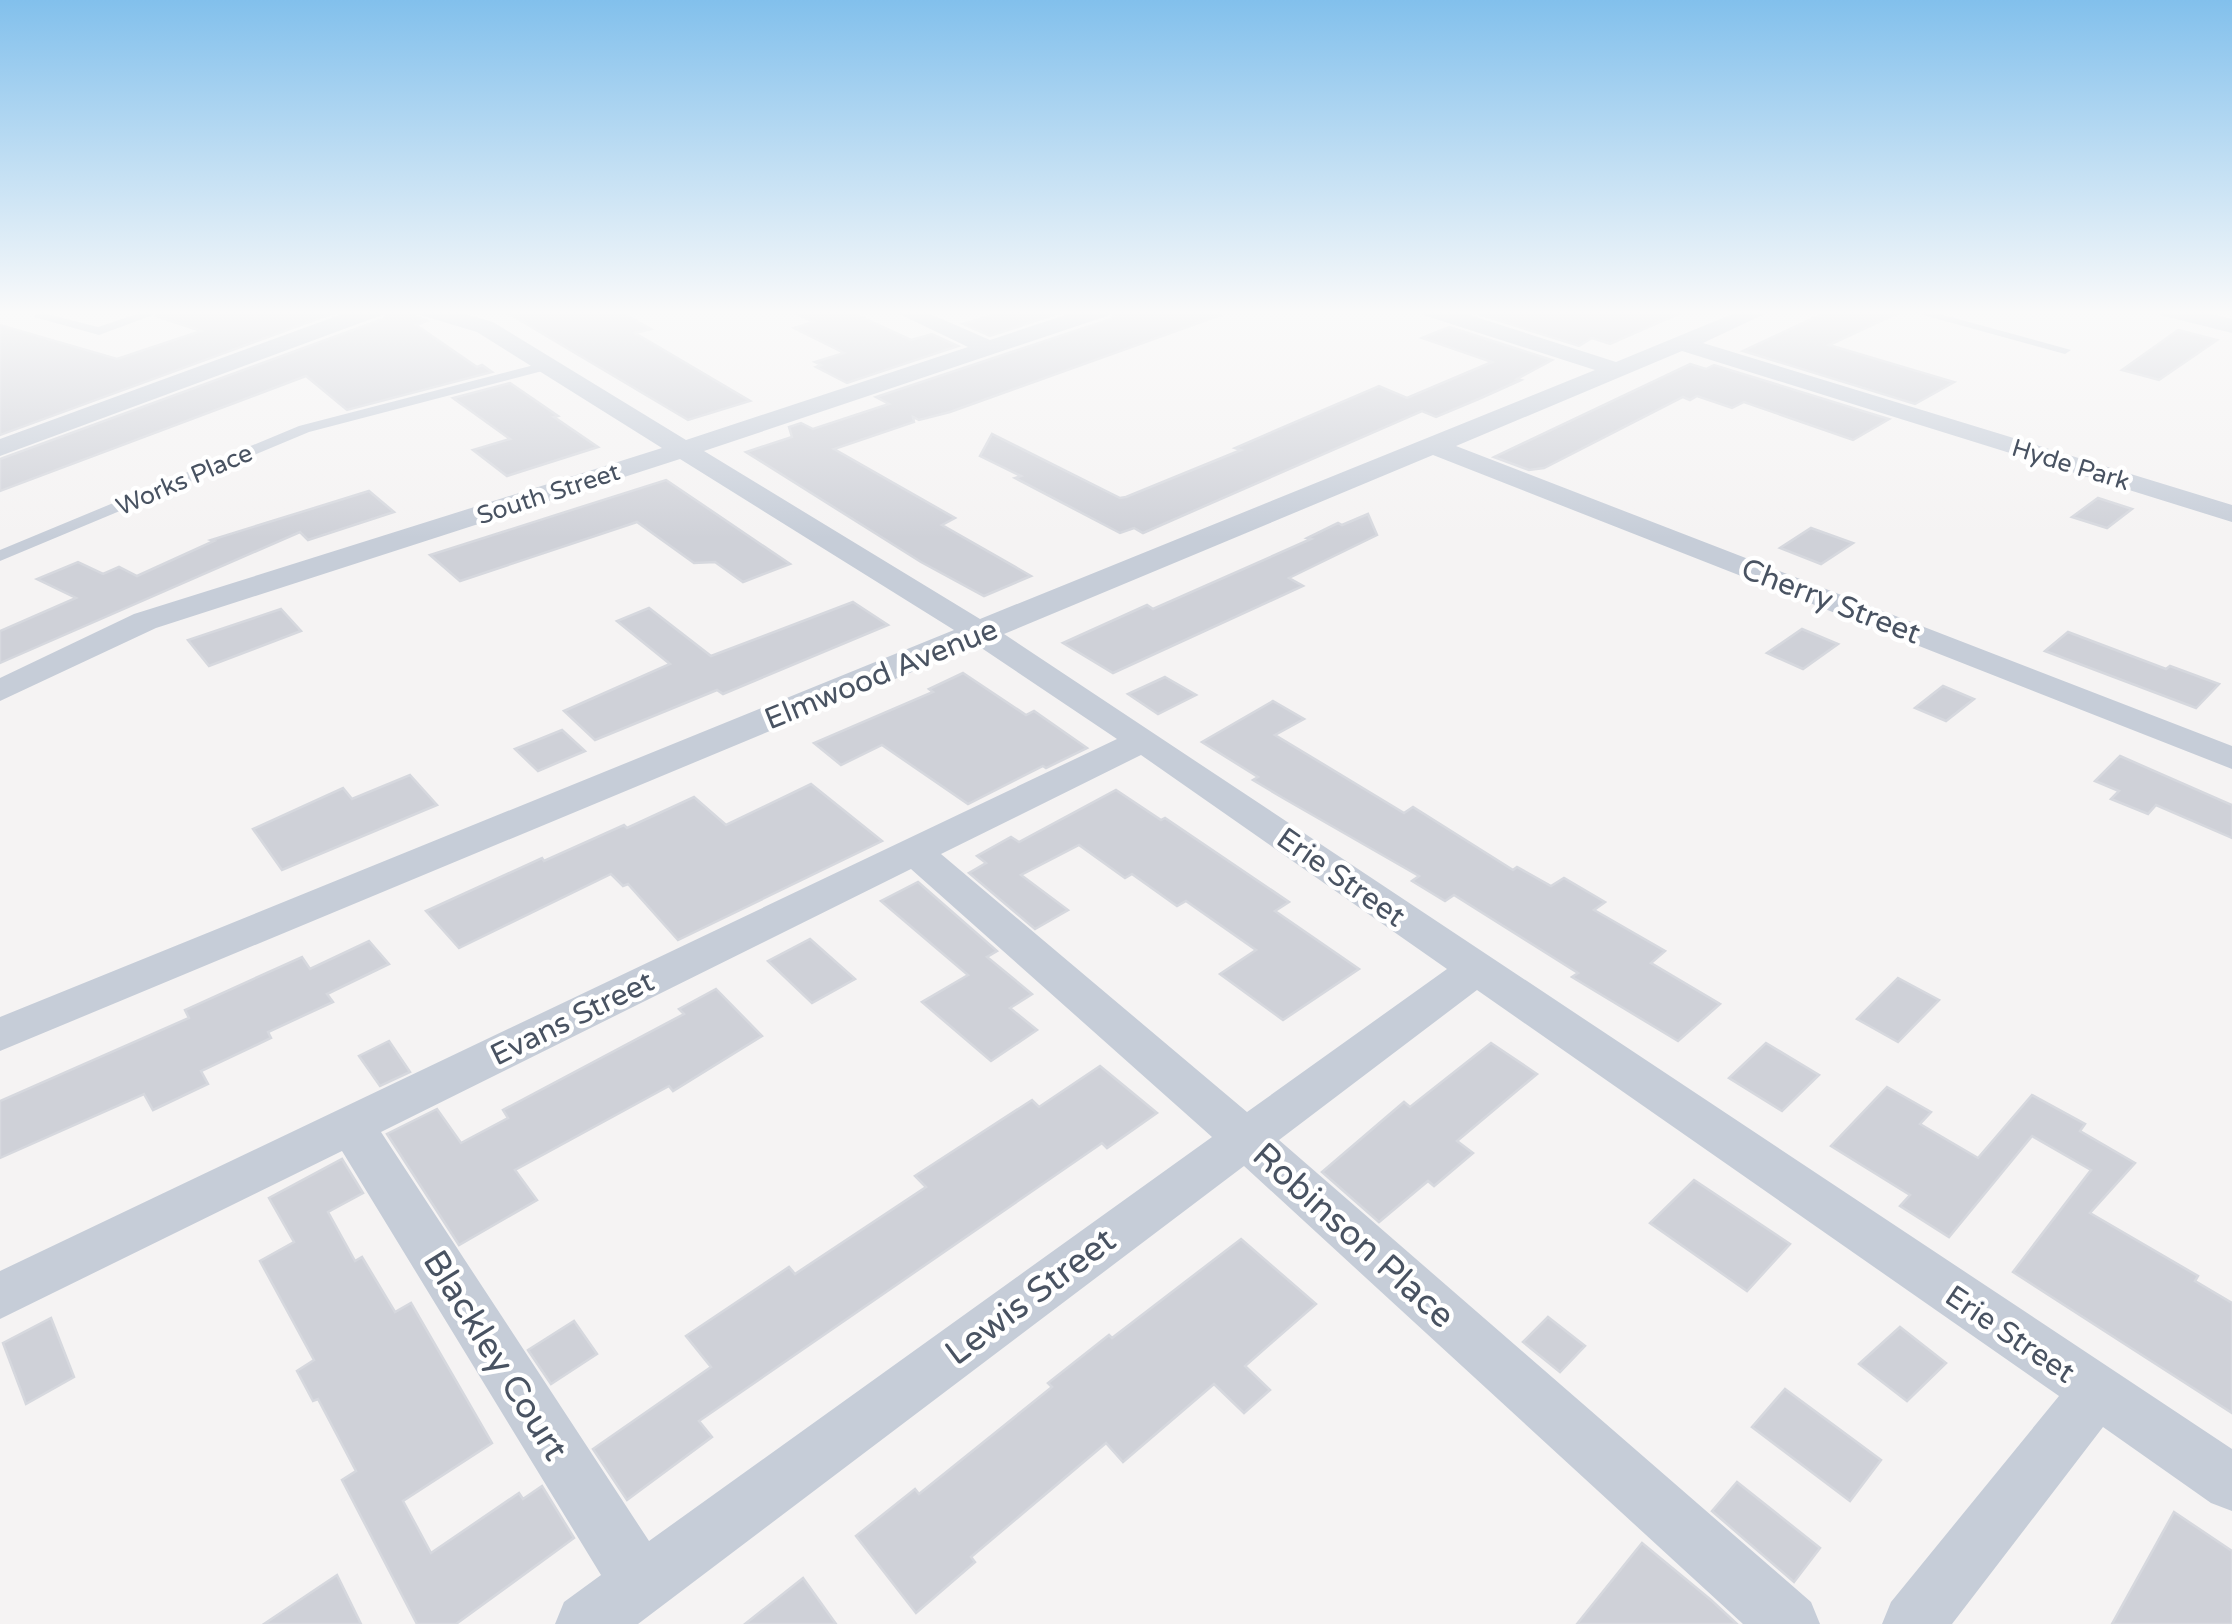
<svg xmlns="http://www.w3.org/2000/svg" width="2232" height="1624" font-family="'Varela Round',sans-serif">
	<style>
		.building { fill: #cfd1d8; stroke: #d6d8de; stroke-width: 2.5 }
		.lines { fill: none; stroke-linecap: round; stroke-linejoin: round }
		.service { fill: #c6cdd8; fill-rule: evenodd }
		.minor { fill: #c6cdd8; fill-rule: evenodd }
		.labels { text-anchor: middle; stroke-width: 9; stroke-linejoin: round; paint-order: stroke }
		.far-street-label { font-size: 25px; fill: #495362; stroke: #fff }
		.street-label { font-size: 30px; fill: #495362; stroke: #fff }
		.near-street-label { font-size: 35px; fill: #495362; stroke: #fff }
	</style>
	<rect width="100%" height="100%" fill="#f5f3f3"/>
	<g class="building">
		<path d="M156 310H342L0 435V325L117 359 201 331 156 316Z"/>
		<path d="M389 310H413L417 317 427 321 416 325 477 367 482 365 492 372 347 410 306 376 0 491V459L383 319Z"/>
		<path d="M503 310H617L651 329 635 333 750 401 688 420Z"/>
		<path d="M789 310H846L911 340 932 334 958 346 847 383 816 367 821 365 815 362 844 353 794 328 813 322Z"/>
		<path d="M1009 310H1068L990 336 963 324Z"/>
		<path d="M1117 310H1220L1221 315 950 412 919 420 913 417 914 422 834 449 955 518 942 525 1031 576 984 596 921 562 746 452 792 437 789 427 801 423 813 429 889 404 876 397 1111 319Z"/>
		<path d="M1492 310H1687L1610 344 1592 338 1579 346 1481 315Z"/>
		<path d="M1839 310 1902 311 1829 345 1954 382 1915 404 1743 351 1822 314Z"/>
		<path d="M1449 327 1552 360 1517 379 1521 380 1481 398 1436 417 1422 411 1143 533 1134 528 1120 533 1015 478 1021 476 980 456 992 434 1120 498 1126 497 1241 450 1235 448 1379 386 1407 398 1492 362 1422 338Z"/>
		<path d="M2178 330 2217 340 2159 380 2122 370Z"/>
		<path d="M1690 364 1706 369 1714 365 1889 419 1853 440 1744 402 1732 408 1697 396 1690 400 1683 397 1544 468 1529 470 1494 457Z"/>
		<path d="M510 383 558 416 554 417 598 447 507 476 473 450 510 439 453 398Z"/>
		<path d="M666 480 790 564 743 582 715 562 694 563 637 522 460 581 430 555Z"/>
		<path d="M369 491 394 512 308 540 300 532 0 663V631L76 598 37 579 78 562 103 574 119 567 137 576 214 541 211 540Z"/>
		<path d="M2098 498 2132 509 2107 528 2072 517Z"/>
		<path d="M1368 514 1377 535 1289 578 1303 586 1113 673 1063 643 1147 605 1153 609 1311 539 1307 538 1338 523 1342 525Z"/>
		<path d="M1811 528 1853 543 1821 564 1780 548Z"/>
		<path d="M853 602 888 625 723 694 717 690 595 740 564 711 670 664 617 621 649 608 711 656Z"/>
		<path d="M281 609 301 631 209 666 188 640Z"/>
		<path d="M1802 629 1838 644 1803 669 1767 653Z"/>
		<path d="M2068 632 2166 669 2170 666 2219 684 2196 708 2045 651Z"/>
		<path d="M963 673 1026 715 1034 711 1087 748 1046 768 1043 766 968 804 882 745 841 765 814 743 933 692 929 689Z"/>
		<path d="M1165 677 1196 695 1158 714 1128 694Z"/>
		<path d="M1943 686 1974 699 1946 721 1915 708Z"/>
		<path d="M1273 701 1304 719 1275 735 1404 813 1413 807 1513 870 1517 867 1551 886 1564 878 1605 902 1594 910 1665 951 1651 963 1720 1004 1678 1041 1572 977 1578 973 1454 895 1445 901 1412 881 1419 876 1283 798 1253 780 1258 777 1202 742Z"/>
		<path d="M562 730 585 751 538 771 515 749Z"/>
		<path d="M2120 756 2232 805V838L2156 805 2148 814 2111 799 2119 791 2095 781Z"/>
		<path d="M410 775 437 805 282 870 253 829 343 788 352 799Z"/>
		<path d="M811 784 882 841 678 940 628 884 623 886 611 874 459 948 426 911 542 858 544 861 624 825 627 828 694 797 726 825Z"/>
		<path d="M1116 790 1161 820 1165 818 1289 902 1275 911 1359 969 1283 1020 1220 974 1256 950 1186 901 1177 906 1132 874 1125 878 1079 845 1021 875 1068 910 1035 929 969 873 986 863 977 856 1011 837 1019 842Z"/>
		<path d="M918 882 997 951 987 957 1032 994 1010 1008 1037 1030 991 1061 922 1002 968 975 881 901Z"/>
		<path d="M810 939 855 979 812 1003 768 961Z"/>
		<path d="M369 941 389 964 327 994 333 1002 268 1032 271 1038 201 1071 208 1084 153 1110 144 1094 0 1158V1101L189 1018 185 1010 302 957 310 969Z"/>
		<path d="M1898 978 1939 1000 1898 1042 1857 1019Z"/>
		<path d="M716 989 762 1036 673 1091 669 1086 515 1170 537 1200 459 1245 387 1134 437 1109 461 1143 508 1118 503 1110 684 1014 679 1009Z"/>
		<path d="M389 1041 410 1072 380 1086 359 1056Z"/>
		<path d="M1491 1043 1537 1074 1457 1141 1473 1153 1434 1186 1428 1181 1379 1222 1322 1172 1404 1102 1410 1107Z"/>
		<path d="M1766 1043 1819 1075 1782 1111 1729 1078Z"/>
		<path d="M1100 1066 1157 1113 1107 1148 1102 1143 699 1421 712 1437 627 1500 593 1449 711 1367 686 1336 789 1267 795 1274 926 1187 915 1176 961 1146 1032 1100 1039 1107Z"/>
		<path d="M1887 1087 1931 1112 1920 1124 1978 1158 2032 1095 2085 1124 2080 1131 2135 1163 2090 1213 2198 1276 2195 1281 2232 1303V1413L2013 1272 2091 1170 2032 1136 1949 1237 1900 1206 1910 1195 1831 1146Z"/>
		<path d="M342 1159 363 1193 328 1212 355 1261 362 1257 395 1312 411 1303 492 1443 403 1501 431 1553 519 1493 523 1499 542 1486 574 1538 456 1624H417L342 1480 356 1471 318 1399 313 1401 297 1371 314 1360 260 1261 294 1242 269 1198Z"/>
		<path d="M1694 1180 1790 1244 1747 1291 1650 1223Z"/>
		<path d="M1241 1239 1316 1304 1245 1366 1270 1390 1244 1413 1214 1384 1123 1462 1106 1443 971 1557 975 1562 916 1613 856 1536 915 1489 919 1494 1052 1387 1048 1383 1109 1335 1112 1338Z"/>
		<path d="M1548 1317 1585 1346 1560 1372 1523 1342Z"/>
		<path d="M51 1318 74 1377 26 1404 3 1343Z"/>
		<path d="M574 1321 597 1354 551 1384 528 1350Z"/>
		<path d="M1900 1327 1946 1363 1907 1401 1859 1364Z"/>
		<path d="M1785 1389 1881 1460 1850 1501 1752 1427Z"/>
		<path d="M1737 1482 1820 1548 1794 1582 1712 1511Z"/>
		<path d="M2174 1512 2232 1551V1624H2112Z"/>
		<path d="M1642 1543 1711 1600 1737 1624H1577Z"/>
		<path d="M337 1575 361 1624H264Z"/>
		<path d="M803 1578 836 1624H745Z"/>
	</g>
	<g class="lines">
		<g class="service">
			<path d="M37 310H50L47 314 98 327 137 314 131 310H146L153 315 99 335 34 317Z"/>
			<path d="M1905 310H1925L2071 350 2065 354Z"/>
			<path d="M546 362 552 366 550 369 309 432 0 561V550L299 426Z"/>
		</g>
		<g class="minor">
			<path d="M353 310H385L382 315 0 456V439Z"/>
			<path d="M417 310H452L493 322 686 440 968 347 891 310H921L990 340 1080 310H1113L1110 315 704 451 980 619 1595 370 1423 315 1420 310H1454L1616 362 1742 310H1773L1703 343 2232 505V522L1682 351 1456 446 2232 746V769L1433 455 1004 634 2232 1449V1511L2211 1503 2103 1427 1952 1624H1882L1891 1602 2059 1396 1477 990 1279 1140 1811 1602 1820 1624H1743L1244 1166 638 1624H555L564 1602 601 1575 342 1151 0 1319V1271L1117 739 977 645 0 1051V1017L954 630 680 459 156 628 0 701V678L134 614 662 448 477 332 420 315ZM1141 755 1447 969 1247 1112 941 854ZM911 869 1212 1137 649 1541 381 1132Z"/>
			<path d="M2157 310H2195L2232 319V333L2160 315Z"/>
		</g>
	</g>
	<linearGradient id="sky" x2="0" y2="1"><stop stop-color="#82c0ec"/><stop offset="0.58" stop-color="#fafafa"/><stop offset="1" stop-color="#fafafa" stop-opacity="0"/></linearGradient>
	<rect width="2232" height="538" fill="url(#sky)"/>
	<g class="labels">
		<g class="far-street-label">
			<text transform="translate(2071 464) rotate(17)" y="9">Hyde Park</text>
			<text transform="translate(184 479) rotate(-23)" y="9">Works Place</text>
			<text transform="translate(548 493) rotate(-18)" y="9">South Street</text>
		</g>
		<g class="street-label">
			<text transform="translate(1831 601) rotate(21)" y="10">Cherry Street</text>
			<text transform="translate(881 674) rotate(-22)" y="10">Elmwood Avenue</text>
			<text transform="translate(1341 877) rotate(35)" y="10">Erie Street</text>
			<text transform="translate(572 1018) rotate(-26)" y="10">Evans Street</text>
			<text transform="translate(2010 1334) rotate(34)" y="10">Erie Street</text>
		</g>
		<g class="near-street-label">
			<text transform="translate(1354 1235) rotate(42)" y="12">Robinson Place</text>
			<text transform="translate(1030 1296) rotate(-37)" y="12">Lewis Street</text>
			<text transform="translate(496 1355) rotate(58)" y="12">Blackley Court</text>
		</g>
	</g>
</svg>
